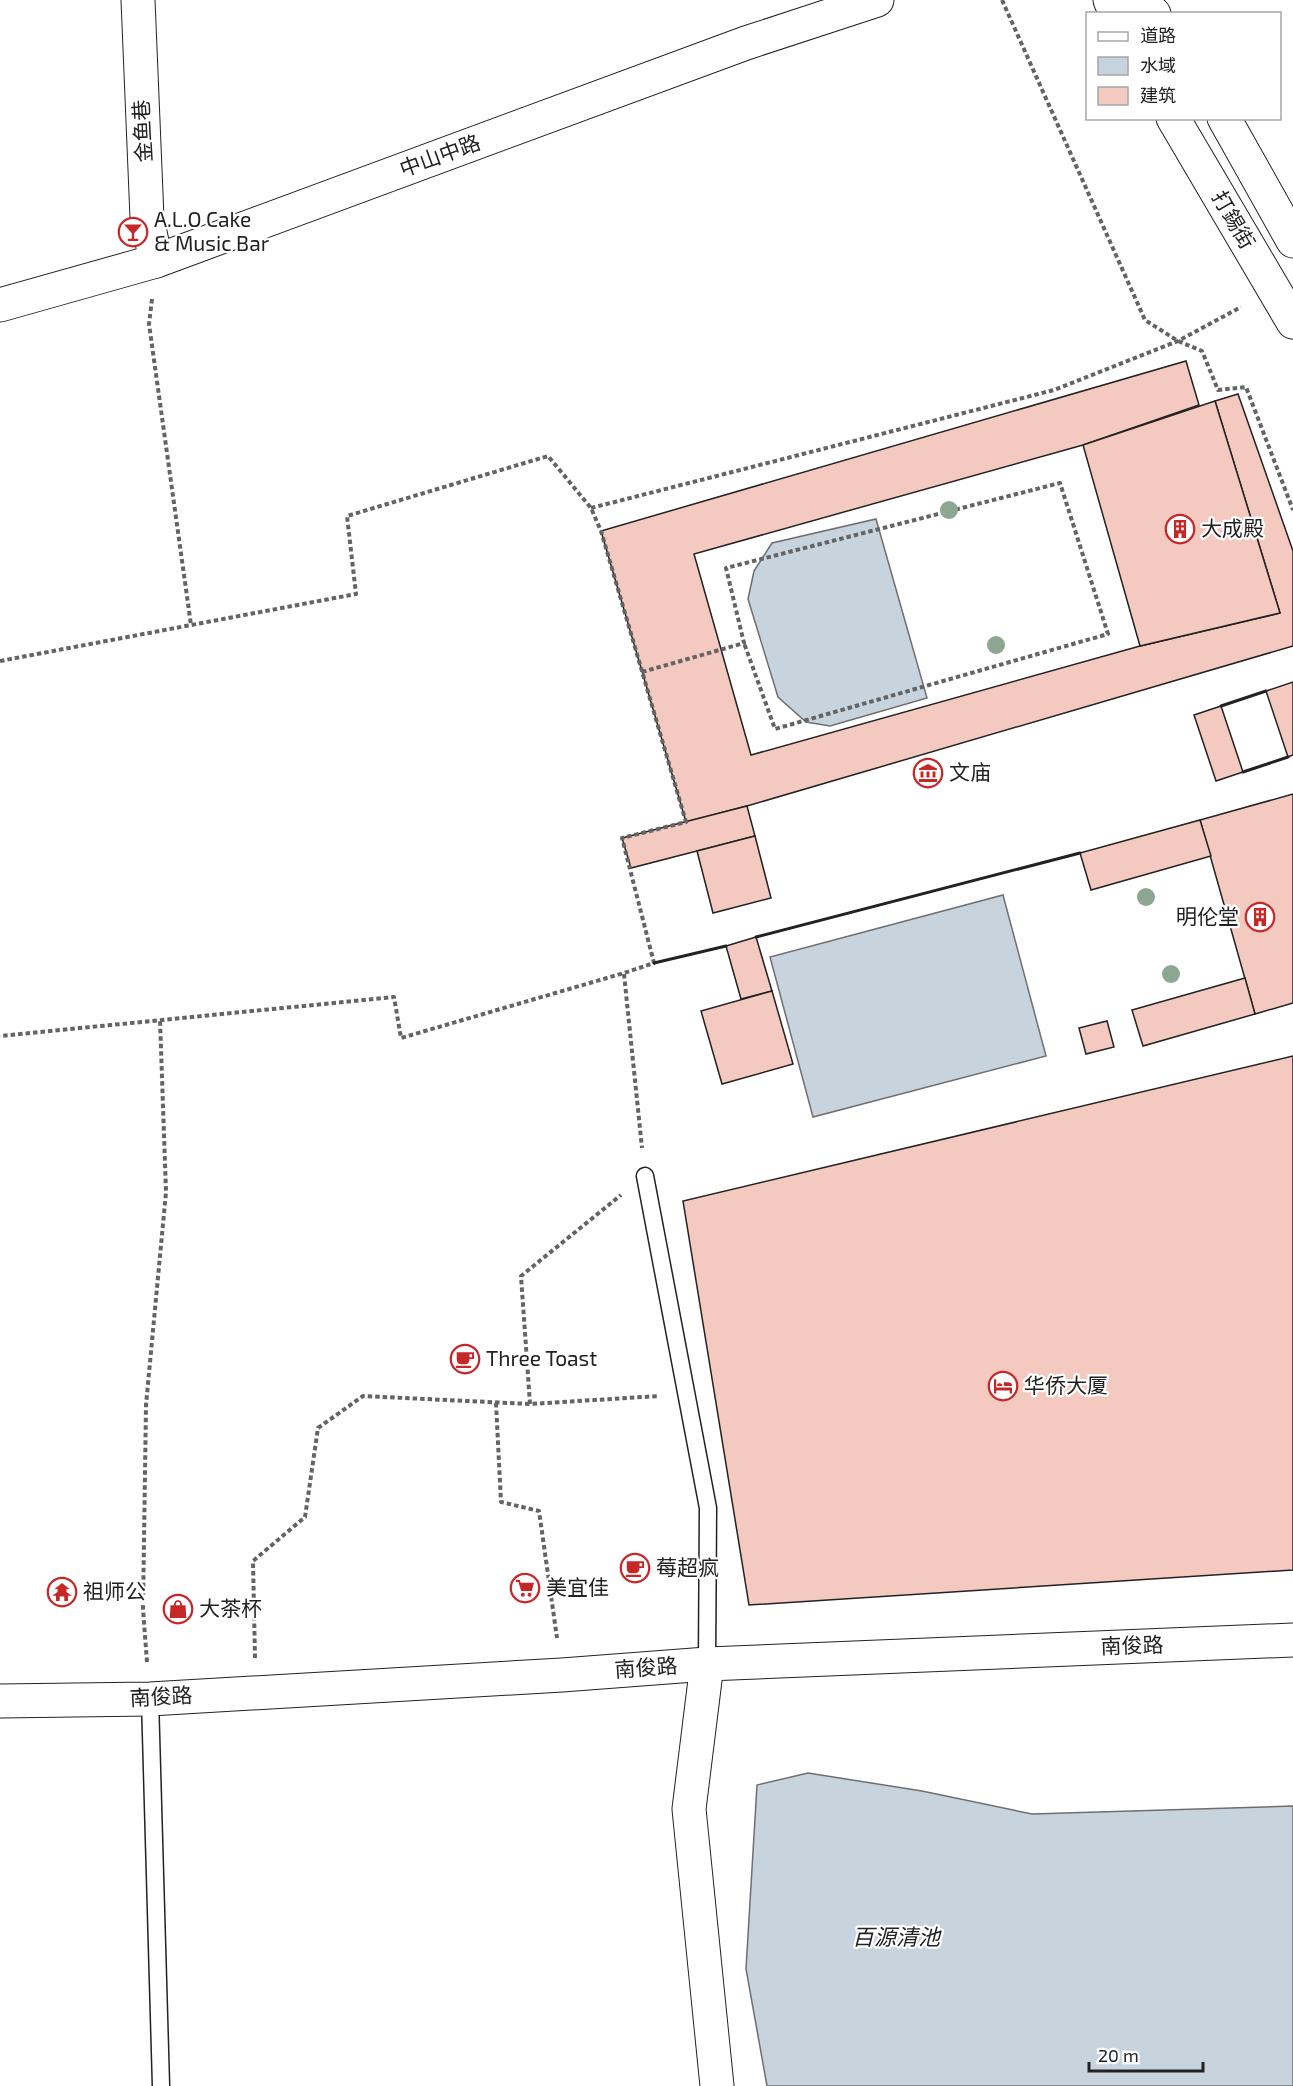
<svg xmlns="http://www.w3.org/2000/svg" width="1293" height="2086" font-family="'Exo 2','Noto Sans SC',sans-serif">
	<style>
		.water { fill: #c7d3dd; stroke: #6f6f6f; stroke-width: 1.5 }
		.building { fill: #f3c9c0; stroke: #222; stroke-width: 1.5 }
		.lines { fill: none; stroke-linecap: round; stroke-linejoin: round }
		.lane-casing { stroke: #222; stroke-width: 19 }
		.street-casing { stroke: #222; stroke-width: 35 }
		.secondary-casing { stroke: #222; stroke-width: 35 }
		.path { stroke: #646464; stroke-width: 4; stroke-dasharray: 4.5 3; stroke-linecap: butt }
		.lane { stroke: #fff; stroke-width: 16 }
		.street { stroke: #fff; stroke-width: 33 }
		.secondary { stroke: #fff; stroke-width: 33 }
		.wall { stroke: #222; stroke-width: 3 }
		.tree { fill: #8da692 }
		.labels { text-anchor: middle; stroke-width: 4.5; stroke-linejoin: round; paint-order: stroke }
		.street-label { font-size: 21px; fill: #222; stroke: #fff }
		.poi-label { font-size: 21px; fill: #222; stroke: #fff; text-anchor: start }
		.water-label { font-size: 22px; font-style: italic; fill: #222; stroke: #fff }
	</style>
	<rect width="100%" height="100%" fill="#fff"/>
	<g class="water">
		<path d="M876 519 927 698 830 726 806 722 778 697 748 599 754 571 772 543Z"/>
		<path d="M1003 895 1046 1056 813 1117 770 957Z"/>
		<path d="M808 1773 922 1791 1032 1814 1293 1806V2086H767L746 1969 757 1785Z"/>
	</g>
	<g class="building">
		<path d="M1186 361 1199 405 1083 445 694 554 751 755 1140 646 1280 613 1215 401 1238 394 1293 551V646L747 806 686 822 601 531Z"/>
		<path d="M1215 401 1280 613 1140 646 1083 445Z"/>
		<path d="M1293 682V755L1288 757 1266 691Z"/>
		<path d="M1221 706 1243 772 1216 781 1194 715Z"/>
		<path d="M1293 794V1003L1255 1014 1200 820Z"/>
		<path d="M747 806 755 836 631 868 622 838Z"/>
		<path d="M1200 820 1211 856 1091 890 1080 853Z"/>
		<path d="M755 836 771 898 713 913 697 851Z"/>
		<path d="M756 937 772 991 741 999 726 946Z"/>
		<path d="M1245 978 1255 1014 1143 1046 1132 1010Z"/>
		<path d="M772 991 793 1064 722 1084 701 1011Z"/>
		<path d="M1107 1021 1114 1047 1086 1054 1079 1028Z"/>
		<path d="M1293 1056V1570L749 1605 683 1201Z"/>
	</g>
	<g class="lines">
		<g class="lane-casing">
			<g id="lane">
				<path d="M645 1176 708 1508 707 1664"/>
				<path d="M150 1699 161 2086"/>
			</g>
		</g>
		<g class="street-casing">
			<g id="street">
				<path d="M0 305 156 261 147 218 138 0"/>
				<path d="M707 1664 689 1809 717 2086"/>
			</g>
		</g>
		<g class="secondary-casing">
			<g id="secondary">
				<path d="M1110 0 1116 14"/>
				<path d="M1140 0 1154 14"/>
				<path d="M1173 118 1293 322"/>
				<path d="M1224 118 1293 241"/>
				<path d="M156 261 746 43 877 0"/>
				<path d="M0 1701 150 1699 562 1675 707 1664 1293 1640"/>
			</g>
		</g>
		<g class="path">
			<path d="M1002 0 1145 320 1178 341 1202 351 1218 390 1246 387 1293 510"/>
			<path d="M152 299 149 324 191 625"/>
			<path d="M591 508 1054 390 1178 341 1241 307"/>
			<path d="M0 661 356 594 347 516 548 456 591 508 601 531 686 822 622 838 654 963 624 973 401 1038 394 997 0 1036"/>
			<path d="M642 672 744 643 726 568 1060 483 1108 634 775 729 744 643"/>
			<path d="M624 974 642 1148"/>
			<path d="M496 1403 501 1502 539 1511 557 1638"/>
			<path d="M530 1404 521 1276 621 1195"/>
			<path d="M255 1658 253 1561 305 1517 318 1428 363 1396 530 1404 659 1396"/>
			<path d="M147 1662 143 1609 146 1405 166 1192 160 1020"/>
		</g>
		<use href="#lane" class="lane"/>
		<use href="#street" class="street"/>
		<use href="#secondary" class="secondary"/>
		<g class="wall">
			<path d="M1221 706 1266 691"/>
			<path d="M1243 772 1288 757"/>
			<path d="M756 937 1080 853"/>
			<path d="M654 963 726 946"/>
		</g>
	</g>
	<g class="tree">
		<circle cx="949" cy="510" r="9"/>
		<circle cx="996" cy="645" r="9"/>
		<circle cx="1146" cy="897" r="9"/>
		<circle cx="1171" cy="974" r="9"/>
	</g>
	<defs>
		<g id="bar-ring" transform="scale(1.5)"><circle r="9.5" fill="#fff" stroke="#c62828" stroke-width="1.5"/><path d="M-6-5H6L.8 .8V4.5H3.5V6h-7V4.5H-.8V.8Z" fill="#c62828"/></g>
		<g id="building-ring" transform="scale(1.5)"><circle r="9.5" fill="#fff" stroke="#c62828" stroke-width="1.5"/><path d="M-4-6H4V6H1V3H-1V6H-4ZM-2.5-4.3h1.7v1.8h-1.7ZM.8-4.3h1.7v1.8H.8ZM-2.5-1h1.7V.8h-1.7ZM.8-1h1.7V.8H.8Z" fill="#c62828"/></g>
		<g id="museum-ring" transform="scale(1.5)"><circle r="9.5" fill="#fff" stroke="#c62828" stroke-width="1.5"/><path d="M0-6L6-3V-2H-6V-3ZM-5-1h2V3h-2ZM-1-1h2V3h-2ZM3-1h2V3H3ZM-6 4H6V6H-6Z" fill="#c62828"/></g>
		<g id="cafe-ring" transform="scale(1.5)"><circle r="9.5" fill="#fff" stroke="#c62828" stroke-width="1.5"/><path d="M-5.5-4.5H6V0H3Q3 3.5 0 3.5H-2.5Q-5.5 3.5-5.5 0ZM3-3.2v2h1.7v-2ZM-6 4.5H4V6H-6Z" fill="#c62828"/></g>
		<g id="hotel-ring" transform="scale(1.5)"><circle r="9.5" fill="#fff" stroke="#c62828" stroke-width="1.5"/><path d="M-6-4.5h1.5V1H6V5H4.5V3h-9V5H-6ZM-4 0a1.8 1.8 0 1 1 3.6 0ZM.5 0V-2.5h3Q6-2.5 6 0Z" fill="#c62828"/></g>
		<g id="supermarket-ring" transform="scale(1.5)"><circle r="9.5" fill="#fff" stroke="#c62828" stroke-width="1.5"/><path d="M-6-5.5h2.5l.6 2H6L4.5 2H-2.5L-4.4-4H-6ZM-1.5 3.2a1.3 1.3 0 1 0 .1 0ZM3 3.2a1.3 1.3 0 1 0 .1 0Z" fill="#c62828"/></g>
		<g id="temple-ring" transform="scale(1.5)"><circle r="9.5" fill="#fff" stroke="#c62828" stroke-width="1.5"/><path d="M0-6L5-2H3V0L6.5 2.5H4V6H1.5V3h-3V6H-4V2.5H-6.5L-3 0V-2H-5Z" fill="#c62828"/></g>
		<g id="shop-ring" transform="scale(1.5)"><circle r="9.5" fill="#fff" stroke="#c62828" stroke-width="1.5"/><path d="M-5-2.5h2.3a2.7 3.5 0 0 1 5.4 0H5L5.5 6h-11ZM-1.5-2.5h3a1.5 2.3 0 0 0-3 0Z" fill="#c62828"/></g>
	</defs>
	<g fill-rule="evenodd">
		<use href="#bar-ring" x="133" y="232"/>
		<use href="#building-ring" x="1180" y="529"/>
		<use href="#museum-ring" x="928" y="773"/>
		<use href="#building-ring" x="1260" y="917"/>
		<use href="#cafe-ring" x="465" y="1359"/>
		<use href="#hotel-ring" x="1003" y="1386"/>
		<use href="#cafe-ring" x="635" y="1568"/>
		<use href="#supermarket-ring" x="525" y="1588"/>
		<use href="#temple-ring" x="62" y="1592"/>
		<use href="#shop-ring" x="178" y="1609"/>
	</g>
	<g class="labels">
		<g class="street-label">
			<text transform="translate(143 131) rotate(-93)" y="7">金鱼巷</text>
			<text transform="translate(440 156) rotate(-20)" y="7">中山中路</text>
			<text transform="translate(1233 220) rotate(60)" y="7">打錫街</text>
			<text transform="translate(1132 1646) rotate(-2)" y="7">南俊路</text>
			<text transform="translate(646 1668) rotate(-4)" y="7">南俊路</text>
			<text transform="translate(161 1697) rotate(-3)" y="7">南俊路</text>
		</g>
		<g class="poi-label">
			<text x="154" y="227">A.L.O Cake<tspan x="154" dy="24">&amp; Music Bar</tspan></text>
			<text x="1201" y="536">大成殿</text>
			<text x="949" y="780">文庙</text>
			<text x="1239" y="924" text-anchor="end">明伦堂</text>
			<text x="486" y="1366">Three Toast</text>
			<text x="1024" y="1393">华侨大厦</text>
			<text x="656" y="1575">莓超疯</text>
			<text x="546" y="1595">美宜佳</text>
			<text x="83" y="1599">祖师公</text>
			<text x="199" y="1616">大茶杯</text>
		</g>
		<g class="water-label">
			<text x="896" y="1945">百源清池</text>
		</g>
	</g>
	<rect x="1086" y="12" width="195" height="108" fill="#ffffff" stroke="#a7a7a7" stroke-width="1.5"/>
	<rect x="1098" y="32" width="30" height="9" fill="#ffffff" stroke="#a7a7a7" stroke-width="1.5"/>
	<text x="1140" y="42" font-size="18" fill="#222222">道路</text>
	<rect x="1098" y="57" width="30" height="18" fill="#c7d3dd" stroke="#a7a7a7" stroke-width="1.5"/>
	<text x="1140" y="72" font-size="18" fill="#222222">水域</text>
	<rect x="1098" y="87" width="30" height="18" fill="#f3c9c0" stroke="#a7a7a7" stroke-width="1.5"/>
	<text x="1140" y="102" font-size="18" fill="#222222">建筑</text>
	<path d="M1089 2062v9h114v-9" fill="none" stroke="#222222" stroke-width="3"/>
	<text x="1098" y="2062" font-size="18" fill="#222222" stroke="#ffffff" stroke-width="4.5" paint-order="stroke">20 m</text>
</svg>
